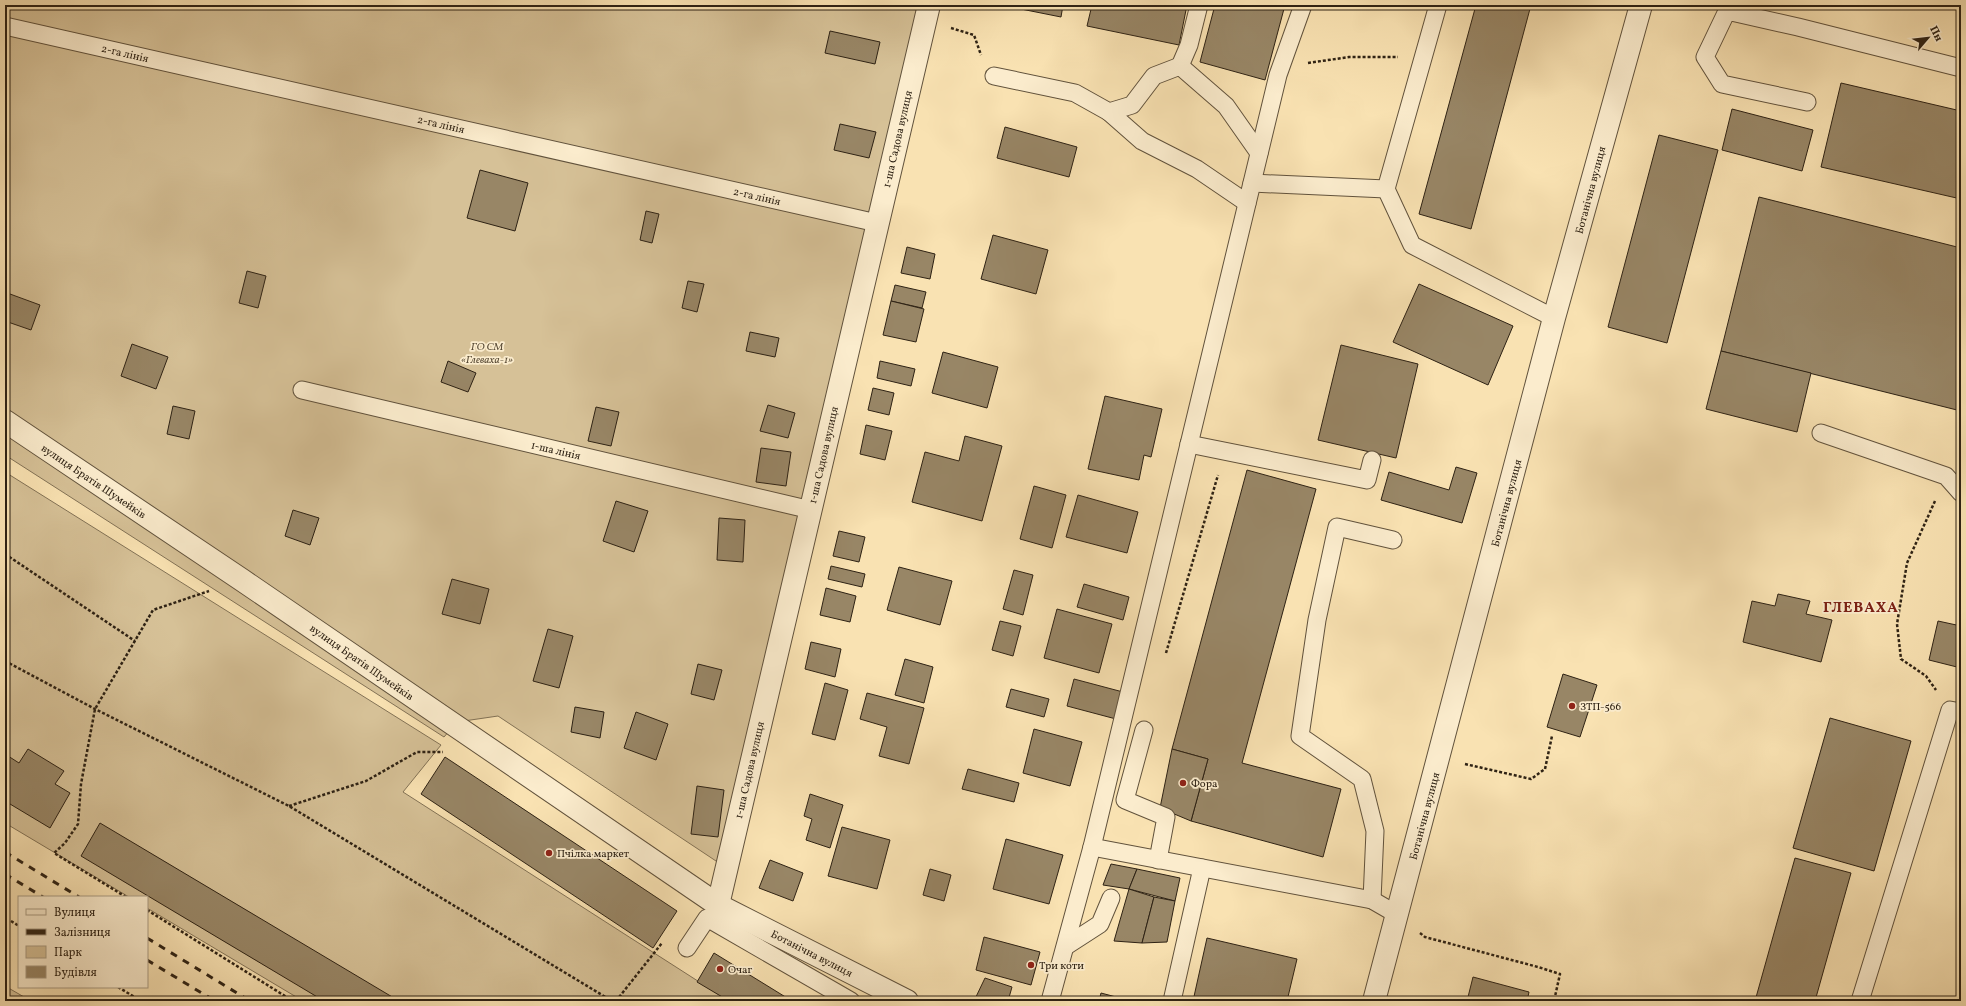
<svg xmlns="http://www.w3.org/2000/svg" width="1966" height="1006" font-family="Vollkorn,serif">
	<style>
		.green { fill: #d6c197; stroke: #827256 }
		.building { fill: #988666; stroke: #2e2214 }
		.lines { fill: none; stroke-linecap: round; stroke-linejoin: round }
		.lane-casing { stroke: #61523c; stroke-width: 19 }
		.street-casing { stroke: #61523c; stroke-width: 24 }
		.path { stroke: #2e2214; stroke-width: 2.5; stroke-dasharray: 3 2; stroke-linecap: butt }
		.lane { stroke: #fbeccd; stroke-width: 17 }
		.street { stroke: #fbeccd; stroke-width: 22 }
		.rail { stroke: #2e2214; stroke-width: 3; stroke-dasharray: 7 7; stroke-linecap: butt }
		.poi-dot { fill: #8f2418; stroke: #fbeccd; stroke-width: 1.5 }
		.labels { text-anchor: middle; stroke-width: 3.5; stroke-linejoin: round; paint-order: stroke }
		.street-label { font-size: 11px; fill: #2e2214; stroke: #fbeccd }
		.park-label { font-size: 11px; font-style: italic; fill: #584a35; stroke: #fbeccd }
		.poi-label { font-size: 11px; fill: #2e2214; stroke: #fbeccd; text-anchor: start }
		.district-label { font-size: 15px; font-weight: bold; letter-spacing: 1px; fill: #7a1f14; stroke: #fbeccd }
	</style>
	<rect width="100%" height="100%" fill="#f9e2b2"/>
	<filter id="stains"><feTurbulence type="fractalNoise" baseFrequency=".005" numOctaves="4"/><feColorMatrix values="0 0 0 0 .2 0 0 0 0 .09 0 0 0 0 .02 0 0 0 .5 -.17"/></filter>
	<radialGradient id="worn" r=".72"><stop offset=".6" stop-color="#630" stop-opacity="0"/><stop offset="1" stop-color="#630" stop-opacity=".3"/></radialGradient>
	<g class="green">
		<path d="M5 5H926L722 865 498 716 457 722 444 737 5 455Z"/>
		<path d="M5 472 441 745 403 792 729 1001H303L147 908V897H129L5 823Z"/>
		<path d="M5 986 31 1001H5Z"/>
	</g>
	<g class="building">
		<path d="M1001 5H1063L1061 17Z"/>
		<path d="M1092 5H1187L1179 45 1087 26Z"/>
		<path d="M1215 5H1285L1265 80 1200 62Z"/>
		<path d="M1476 5H1531L1471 229 1419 214Z"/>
		<path d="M830 31 880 42 875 64 825 53Z"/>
		<path d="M1841 83 1961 111V199L1821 167Z"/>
		<path d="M1732 109 1813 130 1802 171 1722 150Z"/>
		<path d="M840 124 876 132 869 158 834 150Z"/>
		<path d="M1005 127 1077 147 1069 177 997 158Z"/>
		<path d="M1659 135 1718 150 1667 343 1608 327Z"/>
		<path d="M480 170 528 183 515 231 467 218Z"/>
		<path d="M1759 197 1961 248V411L1721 351Z"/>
		<path d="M646 211 659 214 652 243 640 240Z"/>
		<path d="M993 235 1048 250 1036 294 981 279Z"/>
		<path d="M907 247 935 254 930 279 901 273Z"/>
		<path d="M247 271 266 276 258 308 239 303Z"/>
		<path d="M688 281 704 284 697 312 682 308Z"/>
		<path d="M1419 284 1513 326 1488 385 1393 342Z"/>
		<path d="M895 285 926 292 922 308 891 301Z"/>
		<path d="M10 294 40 305 31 330 5 321V308Z"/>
		<path d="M891 301 924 309 916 342 883 335Z"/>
		<path d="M750 332 779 338 775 357 746 351Z"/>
		<path d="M132 344 168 357 156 389 121 376Z"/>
		<path d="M1341 345 1418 364 1396 458 1318 440Z"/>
		<path d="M1721 351 1811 373 1797 432 1706 409Z"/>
		<path d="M943 352 998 367 987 408 932 393Z"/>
		<path d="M448 361 476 373 468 392 441 382Z"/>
		<path d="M880 361 915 369 911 386 877 378Z"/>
		<path d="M873 388 894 393 889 415 868 410Z"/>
		<path d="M1105 396 1162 409 1151 457 1144 455 1139 480 1088 469Z"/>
		<path d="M768 405 795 413 788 438 760 431Z"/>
		<path d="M173 406 195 411 189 439 167 434Z"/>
		<path d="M596 407 619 412 611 446 588 441Z"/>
		<path d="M866 425 892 431 885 460 860 454Z"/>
		<path d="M965 436 1002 446 982 521 912 502 925 452 959 461Z"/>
		<path d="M761 448 791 452 786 486 756 482Z"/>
		<path d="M1456 467 1477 473 1462 523 1381 500 1389 472 1449 490Z"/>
		<path d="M1247 470 1316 489 1242 763 1341 789 1323 857 1191 821 1208 759 1172 749Z"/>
		<path d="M1034 486 1066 495 1052 548 1020 539Z"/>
		<path d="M1078 495 1138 512 1127 553 1066 537Z"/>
		<path d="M616 501 648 511 634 552 603 541Z"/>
		<path d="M293 510 319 518 310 545 285 536Z"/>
		<path d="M719 518 745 520 743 562 717 560Z"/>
		<path d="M839 531 865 537 859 562 833 556Z"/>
		<path d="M831 566 865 574 862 587 828 579Z"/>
		<path d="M899 567 952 581 940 625 887 610Z"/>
		<path d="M1014 570 1033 575 1023 615 1003 609Z"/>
		<path d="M452 579 489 589 480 624 442 614Z"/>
		<path d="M1084 584 1129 597 1123 620 1077 607Z"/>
		<path d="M826 588 856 596 850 622 820 615Z"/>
		<path d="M1778 594 1810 601 1806 614 1832 620 1821 662 1743 642 1752 601 1775 606Z"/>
		<path d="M1057 609 1112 624 1099 673 1044 658Z"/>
		<path d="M1000 621 1021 626 1013 656 992 650Z"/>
		<path d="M1938 621 1961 626V668L1929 660Z"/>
		<path d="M548 629 573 636 559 688 533 681Z"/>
		<path d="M811 642 841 649 835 677 805 669Z"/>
		<path d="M905 659 933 667 924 703 895 695Z"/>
		<path d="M698 664 722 670 714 700 691 694Z"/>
		<path d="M1563 674 1597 685 1580 737 1547 727Z"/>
		<path d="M1074 679 1123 692 1116 719 1067 706Z"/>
		<path d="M825 683 848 690 835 740 812 734Z"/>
		<path d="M1011 689 1049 699 1044 717 1006 707Z"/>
		<path d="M867 693 924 708 909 764 879 756 887 727 860 719Z"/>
		<path d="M575 707 604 712 600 738 571 732Z"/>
		<path d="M636 712 668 724 656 760 624 748Z"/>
		<path d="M1830 718 1911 741 1874 871 1793 848Z"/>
		<path d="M1034 729 1082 742 1070 786 1023 773Z"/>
		<path d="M28 749 64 771 55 784 70 793 50 828 5 801V754L19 763Z"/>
		<path d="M1172 749 1208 759 1191 821 1160 808Z"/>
		<path d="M445 757 677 911 653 948 421 794Z"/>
		<path d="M968 769 1019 783 1014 802 962 789Z"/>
		<path d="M697 786 724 790 718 837 691 834Z"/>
		<path d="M810 794 843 805 830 848 806 840 812 819 804 816Z"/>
		<path d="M100 823 399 1001H324L81 856Z"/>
		<path d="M842 827 890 840 877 889 828 876Z"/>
		<path d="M1006 839 1063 855 1049 904 993 889Z"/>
		<path d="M1795 858 1851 873 1815 1001H1755Z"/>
		<path d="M770 860 803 873 793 901 759 888Z"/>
		<path d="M1111 864 1137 869 1129 889 1103 885Z"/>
		<path d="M930 869 951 875 944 901 923 895Z"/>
		<path d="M1137 869 1180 878 1175 901 1129 889Z"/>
		<path d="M1129 889 1154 897 1142 943 1114 941Z"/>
		<path d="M1154 897 1175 901 1167 942 1142 943Z"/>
		<path d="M984 937 1040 952 1031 985 976 970Z"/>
		<path d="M1207 938 1297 959 1287 1001H1193Z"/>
		<path d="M714 953 792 1001H729L697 982Z"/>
		<path d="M1473 977 1529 992 1527 1001H1467Z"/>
		<path d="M985 978 1012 987 1008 1001H974Z"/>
		<path d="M1101 993 1131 1001H1099Z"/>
	</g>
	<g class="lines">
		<g class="lane-casing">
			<g id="lane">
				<path d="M1438 5 1386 189 1412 245 1554 318"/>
				<path d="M5 26 877 223"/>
				<path d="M1180 66 1189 45 1199 5"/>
				<path d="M994 76 1075 93 1109 112 1132 105 1154 76 1180 66 1226 106 1259 153"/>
				<path d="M1807 102 1722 84 1705 57 1727 11 1798 27 1961 68"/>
				<path d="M1109 112 1142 141 1197 169 1247 203"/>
				<path d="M1252 183 1386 189"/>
				<path d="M302 390 811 510"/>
				<path d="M1821 433 1946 476 1961 493"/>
				<path d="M1189 444 1367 480 1372 460"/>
				<path d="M1144 730 1125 800 1166 817 1158 860"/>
				<path d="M1092 847 1278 75 1303 5"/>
				<path d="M1372 900 1375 831 1362 779 1300 736 1317 620 1337 527 1393 540"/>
				<path d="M1066 946 1100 924 1111 898"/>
				<path d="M687 948 707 918 851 1001"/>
				<path d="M1050 1001 1092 847 1372 900 1398 915"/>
				<path d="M1172 1001 1202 868"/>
				<path d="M1860 1001 1950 710 1961 712"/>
			</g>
		</g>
		<g class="street-casing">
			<g id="street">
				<path d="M5 421 242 580 718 905 907 1001"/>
				<path d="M718 905 929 5"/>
				<path d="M1374 1001 1554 318 1641 5"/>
			</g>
		</g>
		<g class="path">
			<path d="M951 28 974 35 981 55"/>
			<path d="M1308 63 1349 57H1398"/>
			<path d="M1935 501 1907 563 1897 624 1901 659 1926 676 1936 690"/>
			<path d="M5 554 135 641"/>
			<path d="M1166 653 1218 475"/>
			<path d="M5 661 95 709 289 806 612 1001"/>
			<path d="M1465 764 1531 779 1545 769 1552 736"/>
			<path d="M289 806 366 781 417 752H443"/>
			<path d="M126 897 54 853 65 843 78 824 81 784 95 709 153 610 209 591"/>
			<path d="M147 910 293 1001"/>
			<path d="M11 921 19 926"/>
			<path d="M1420 933 1425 937 1538 967 1560 974 1554 1001"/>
			<path d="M118 987 141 1001"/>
			<path d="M616 1001 662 943"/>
		</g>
		<use href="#lane" class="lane"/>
		<use href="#street" class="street"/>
		<g class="rail">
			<path d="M5 852 79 897"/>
			<path d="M5 874 43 897"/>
			<path d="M147 938 250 1001"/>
			<path d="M147 960 215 1001"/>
		</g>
	</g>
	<g class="poi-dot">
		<circle cx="1572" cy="706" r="4"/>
		<circle cx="1183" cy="783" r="4"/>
		<circle cx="549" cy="853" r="4"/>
		<circle cx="1031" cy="965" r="4"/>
		<circle cx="720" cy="969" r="4"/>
	</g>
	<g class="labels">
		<g class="street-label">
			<text transform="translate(125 53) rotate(13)" y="4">2-га лінія</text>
			<text transform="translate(441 124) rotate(13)" y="4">2-га лінія</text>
			<text transform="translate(897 139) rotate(-77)" y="4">1-ша Садова вулиця</text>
			<text transform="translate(1590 190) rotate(-75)" y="4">Ботанічна вулиця</text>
			<text transform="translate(757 196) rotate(13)" y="4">2-га лінія</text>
			<text transform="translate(556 450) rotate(13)" y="4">1-ша лінія</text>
			<text transform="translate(823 455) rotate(-77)" y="4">1-ша Садова вулиця</text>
			<text transform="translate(94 481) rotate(34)" y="4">вулиця Братів Шумейків</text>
			<text transform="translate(1506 503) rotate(-75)" y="4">Ботанічна вулиця</text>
			<text transform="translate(362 662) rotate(35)" y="4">вулиця Братів Шумейків</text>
			<text transform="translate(749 770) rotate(-77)" y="4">1-ша Садова вулиця</text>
			<text transform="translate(1424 816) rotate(-75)" y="4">Ботанічна вулиця</text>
			<text transform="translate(812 953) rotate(27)" y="4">Ботанічна вулиця</text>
		</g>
		<g class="park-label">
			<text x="487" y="350">ГО СМ<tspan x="487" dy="13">«Глеваха-1»</tspan></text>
		</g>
		<g class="poi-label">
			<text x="1580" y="710">ЗТП-566</text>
			<text x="1191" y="787">Фора</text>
			<text x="557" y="857">Пчілка маркет</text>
			<text x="1039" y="969">Три коти</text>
			<text x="728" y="973">Очаг</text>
		</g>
		<g class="district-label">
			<text x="1861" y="612">ГЛЕВАХА</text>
		</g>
	</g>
	<rect width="1966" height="1006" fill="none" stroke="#f9e2b2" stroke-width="20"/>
	<rect x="6" y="6" width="1954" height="994" fill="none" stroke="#2e2214" stroke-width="2"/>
	<rect x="10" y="10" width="1946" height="986" fill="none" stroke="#2e2214"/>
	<rect x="18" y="896" width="130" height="92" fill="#fbeccd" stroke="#a99b83"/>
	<rect x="26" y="909" width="20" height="6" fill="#fbeccd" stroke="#a99b83"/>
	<text x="54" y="916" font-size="12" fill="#2e2214">Вулиця</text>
	<rect x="26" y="929" width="20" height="6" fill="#2e2214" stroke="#a99b83"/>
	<text x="54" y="936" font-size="12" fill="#2e2214">Залізниця</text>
	<rect x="26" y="946" width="20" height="12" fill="#d6c197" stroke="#a99b83"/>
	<text x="54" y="956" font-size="12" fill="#2e2214">Парк</text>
	<rect x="26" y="966" width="20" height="12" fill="#988666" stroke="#a99b83"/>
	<text x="54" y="976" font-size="12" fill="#2e2214">Будівля</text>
	<g transform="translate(1928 38) rotate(62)" stroke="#fbeccd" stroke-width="3" paint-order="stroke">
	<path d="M0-3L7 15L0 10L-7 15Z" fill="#2e2214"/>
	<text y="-6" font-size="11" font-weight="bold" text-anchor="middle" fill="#2e2214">Пн</text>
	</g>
	<rect width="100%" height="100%" filter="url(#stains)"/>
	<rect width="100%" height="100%" fill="url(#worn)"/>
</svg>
